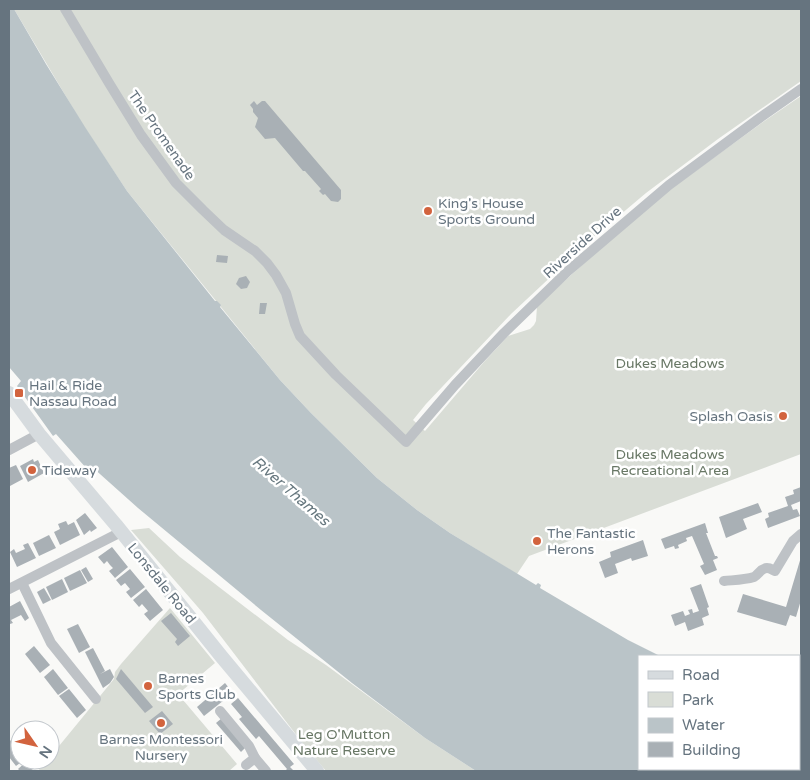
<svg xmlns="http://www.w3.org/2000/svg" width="810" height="780" font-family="'Varela Round',sans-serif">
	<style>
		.green { fill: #d9ddd6 }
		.water { fill: #bac4c8 }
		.building { fill: #a9b0b5 }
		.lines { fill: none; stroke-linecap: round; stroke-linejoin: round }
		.street { stroke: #bec2c6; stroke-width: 10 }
		.secondary { stroke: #d6dbde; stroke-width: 14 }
		.poi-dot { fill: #d2633e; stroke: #fff; stroke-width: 2 }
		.labels { text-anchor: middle; stroke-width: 5; stroke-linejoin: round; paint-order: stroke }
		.street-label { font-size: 14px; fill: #66747f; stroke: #fff }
		.poi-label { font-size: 14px; fill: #66747f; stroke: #fff; text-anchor: start }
		.park-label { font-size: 14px; fill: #687765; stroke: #fff }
		.water-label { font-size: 15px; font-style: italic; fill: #67787f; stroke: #fff }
	</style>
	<rect width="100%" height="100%" fill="#f9f9f7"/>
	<g class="green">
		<path d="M14 9H801V81L718 139 646 193 588 242 511 314 426 404 413 420 425 431 484 362 508 336 530 329 534 325 536 321 537 306 602 247 672 188 763 122 801 96V454L529 556 517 574 450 533 417 510 377 478 311 413 280 380 127 191 83 125Z"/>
		<path d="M149 528 180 557 288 640 326 665 425 738 476 771H326L304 745 203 613 131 530Z"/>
		<path d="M170 608 215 663 178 694 237 764 229 771H38L47 760H50V757L114 679 115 672 121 664Z"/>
	</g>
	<path class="water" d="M9 9H14L46 64 85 127 127 191 215 301H217L221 305 220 307 280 380 311 413 377 478 417 510 450 533 536 585 538 583 541 585 540 588 628 640 660 656H639V769H799V736L801 737V771H476L425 738 352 683 261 610 138 508 91 466 87 469 56 434 53 436 17 386 21 381 9 367Z"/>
	<g class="building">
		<path d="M254 101 257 105 262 101H265L341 190V199L338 202 331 201 325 194 323 195 319 191 321 189 305 171H303L275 138 265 139 255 127 258 118 253 112V109L250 105Z"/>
		<path d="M217 255 228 256 227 263 216 262Z"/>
		<path d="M246 276 250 282 247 288 241 289 236 284 239 278Z"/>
		<path d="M260 303H267L265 314H259Z"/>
		<path d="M787 412 788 420H779L778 413Z"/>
		<path d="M33 459 34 462 38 460 44 473 28 482 20 466Z"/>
		<path d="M16 465 23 479 10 486 9 482V468Z"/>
		<path d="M801 487V501L791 505 793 510 797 509 800 516 768 528 765 519 769 517 768 513 788 506 785 497 794 494 793 490Z"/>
		<path d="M758 503 762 512 743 519 747 529 726 538 719 517Z"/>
		<path d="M85 513 97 528 91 532 90 530 84 535 76 520Z"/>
		<path d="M66 521 68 525 74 522 80 535 60 545 54 532 60 529 58 524Z"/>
		<path d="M705 523 708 533H706L715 556H717L718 558 713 560 717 570 705 575 700 566 704 564 692 536 686 538 687 541 678 545 679 548 675 549 674 546 665 549 661 539Z"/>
		<path d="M49 535 56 548 39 556 33 543Z"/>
		<path d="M643 540 648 556 632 561 631 558 615 564 618 573 605 578 599 562 611 557 610 552Z"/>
		<path d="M28 543 36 558 17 567 10 552 14 549 16 553 25 549 23 545Z"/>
		<path d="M112 547 128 567 115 578 109 571 113 568 110 565 107 561 104 564 98 557Z"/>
		<path d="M801 557V600L796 617 790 615 786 626 737 612 743 594 786 607Z"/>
		<path d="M86 567 93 579 88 582 81 570Z"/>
		<path d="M130 569 145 587 131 598 126 592 130 589 125 583 121 586 116 580Z"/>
		<path d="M80 570 87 583 70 591 64 578Z"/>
		<path d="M62 579 68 592 52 600 46 587Z"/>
		<path d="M701 584 709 607 707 608 709 615 702 618 704 625 688 631 685 622 675 626 671 615 683 611 685 616 690 614 688 610 692 609 693 613 699 611 690 588Z"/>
		<path d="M44 588 51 600 43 604 37 592Z"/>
		<path d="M146 589 163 610 150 621 144 614 148 611 142 604 139 607 133 600Z"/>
		<path d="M20 601 29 618 25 621 21 615 11 620 13 623 10 624 9 622V607Z"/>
		<path d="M171 613 190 636 178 646 175 642 177 639 161 621Z"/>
		<path d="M78 624 90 647 79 653 67 629Z"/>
		<path d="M34 646 50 665 40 673 25 654Z"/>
		<path d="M93 648 105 671 100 674 110 669 114 677 110 683 103 688 85 652Z"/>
		<path d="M53 669 68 688 58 695 44 677Z"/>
		<path d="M121 669 153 707 145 713 116 679Z"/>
		<path d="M225 683 233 693 204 716 197 707Z"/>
		<path d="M69 689 86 710 77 718 59 696Z"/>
		<path d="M238 698 294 764 290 767 294 771H285L287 769 259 736 256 739 239 719 242 717 231 704Z"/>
		<path d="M162 711 173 724 160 734 149 721Z"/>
		<path d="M222 718 246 747 241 752 216 723Z"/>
		<path d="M12 739 20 750V760H24L16 766 9 757V742Z"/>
		<path d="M28 760H30L36 767 30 771H20L18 769Z"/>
	</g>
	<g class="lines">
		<g class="street">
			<path d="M65 9 109 83 141 135 176 183 203 210 224 230 255 251 267 263 276 275 286 293 295 324 300 336 336 375 406 442 455 385 504 333 568 271 669 185 761 117 801 89"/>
			<path d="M9 450 39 434"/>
			<path d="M724 581C734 580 744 580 754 577 759 574 761 568 767 568 771 568 772 570 775 571L793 541 801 534"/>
			<path d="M22 583 51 643 96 699"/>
			<path d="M9 589 121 532"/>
			<path d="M220 711 249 746 255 758"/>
			<path d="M246 765 255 758 266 771"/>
		</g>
		<path class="secondary" d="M9 393 39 434 116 525 221 656 317 771"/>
	</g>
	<g class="poi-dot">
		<circle cx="428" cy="211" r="5"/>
		<rect x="14" y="388" width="10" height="10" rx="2.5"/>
		<circle cx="783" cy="416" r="5"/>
		<circle cx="32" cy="470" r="5"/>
		<circle cx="537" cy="541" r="5"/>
		<circle cx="148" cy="686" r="5"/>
		<circle cx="161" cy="723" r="5"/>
	</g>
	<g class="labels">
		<g class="street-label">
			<text transform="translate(162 135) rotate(55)" y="5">The Promenade</text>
			<text transform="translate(582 242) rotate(-42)" y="5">Riverside Drive</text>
			<text transform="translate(162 583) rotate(51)" y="5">Lonsdale Road</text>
		</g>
		<g class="poi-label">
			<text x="438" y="208">King's House<tspan x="438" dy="16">Sports Ground</tspan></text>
			<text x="29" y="390">Hail &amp; Ride<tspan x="29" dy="16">Nassau Road</tspan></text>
			<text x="773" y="421" text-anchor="end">Splash Oasis</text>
			<text x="42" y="475">Tideway</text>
			<text x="547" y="538">The Fantastic<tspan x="547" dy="16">Herons</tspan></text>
			<text x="158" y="683">Barnes<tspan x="158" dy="16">Sports Club</tspan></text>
			<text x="161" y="744" text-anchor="middle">Barnes Montessori<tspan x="161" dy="16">Nursery</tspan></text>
		</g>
		<g class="park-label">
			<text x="670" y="368">Dukes Meadows</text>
			<text x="670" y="459">Dukes Meadows<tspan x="670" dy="16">Recreational Area</tspan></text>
			<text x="344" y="739">Leg O'Mutton<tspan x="344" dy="16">Nature Reserve</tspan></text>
		</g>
		<g class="water-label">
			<text transform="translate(291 491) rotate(41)" y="5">River Thames</text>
		</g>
	</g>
	<rect width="810" height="780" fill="none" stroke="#66747f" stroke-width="20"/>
	<rect x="638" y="655" width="162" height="115" fill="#ffffff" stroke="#c2c7cc"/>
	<rect x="648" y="671" width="25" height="8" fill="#d6dbde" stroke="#c2c7cc"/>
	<text x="682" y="680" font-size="15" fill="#66747f">Road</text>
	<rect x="648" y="692" width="25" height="15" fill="#d9ddd6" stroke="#c2c7cc"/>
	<text x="682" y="705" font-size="15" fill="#66747f">Park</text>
	<rect x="648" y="718" width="25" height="15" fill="#bac4c8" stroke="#c2c7cc"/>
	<text x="682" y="730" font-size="15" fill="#66747f">Water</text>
	<rect x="648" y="742" width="25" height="15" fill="#a9b0b5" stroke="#c2c7cc"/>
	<text x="682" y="755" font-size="15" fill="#66747f">Building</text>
	<g transform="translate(35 745) rotate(124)"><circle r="24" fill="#ffffff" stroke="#c2c7cc"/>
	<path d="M0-4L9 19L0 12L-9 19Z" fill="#d2633e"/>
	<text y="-8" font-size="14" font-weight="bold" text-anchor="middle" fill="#66747f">N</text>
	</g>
</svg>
